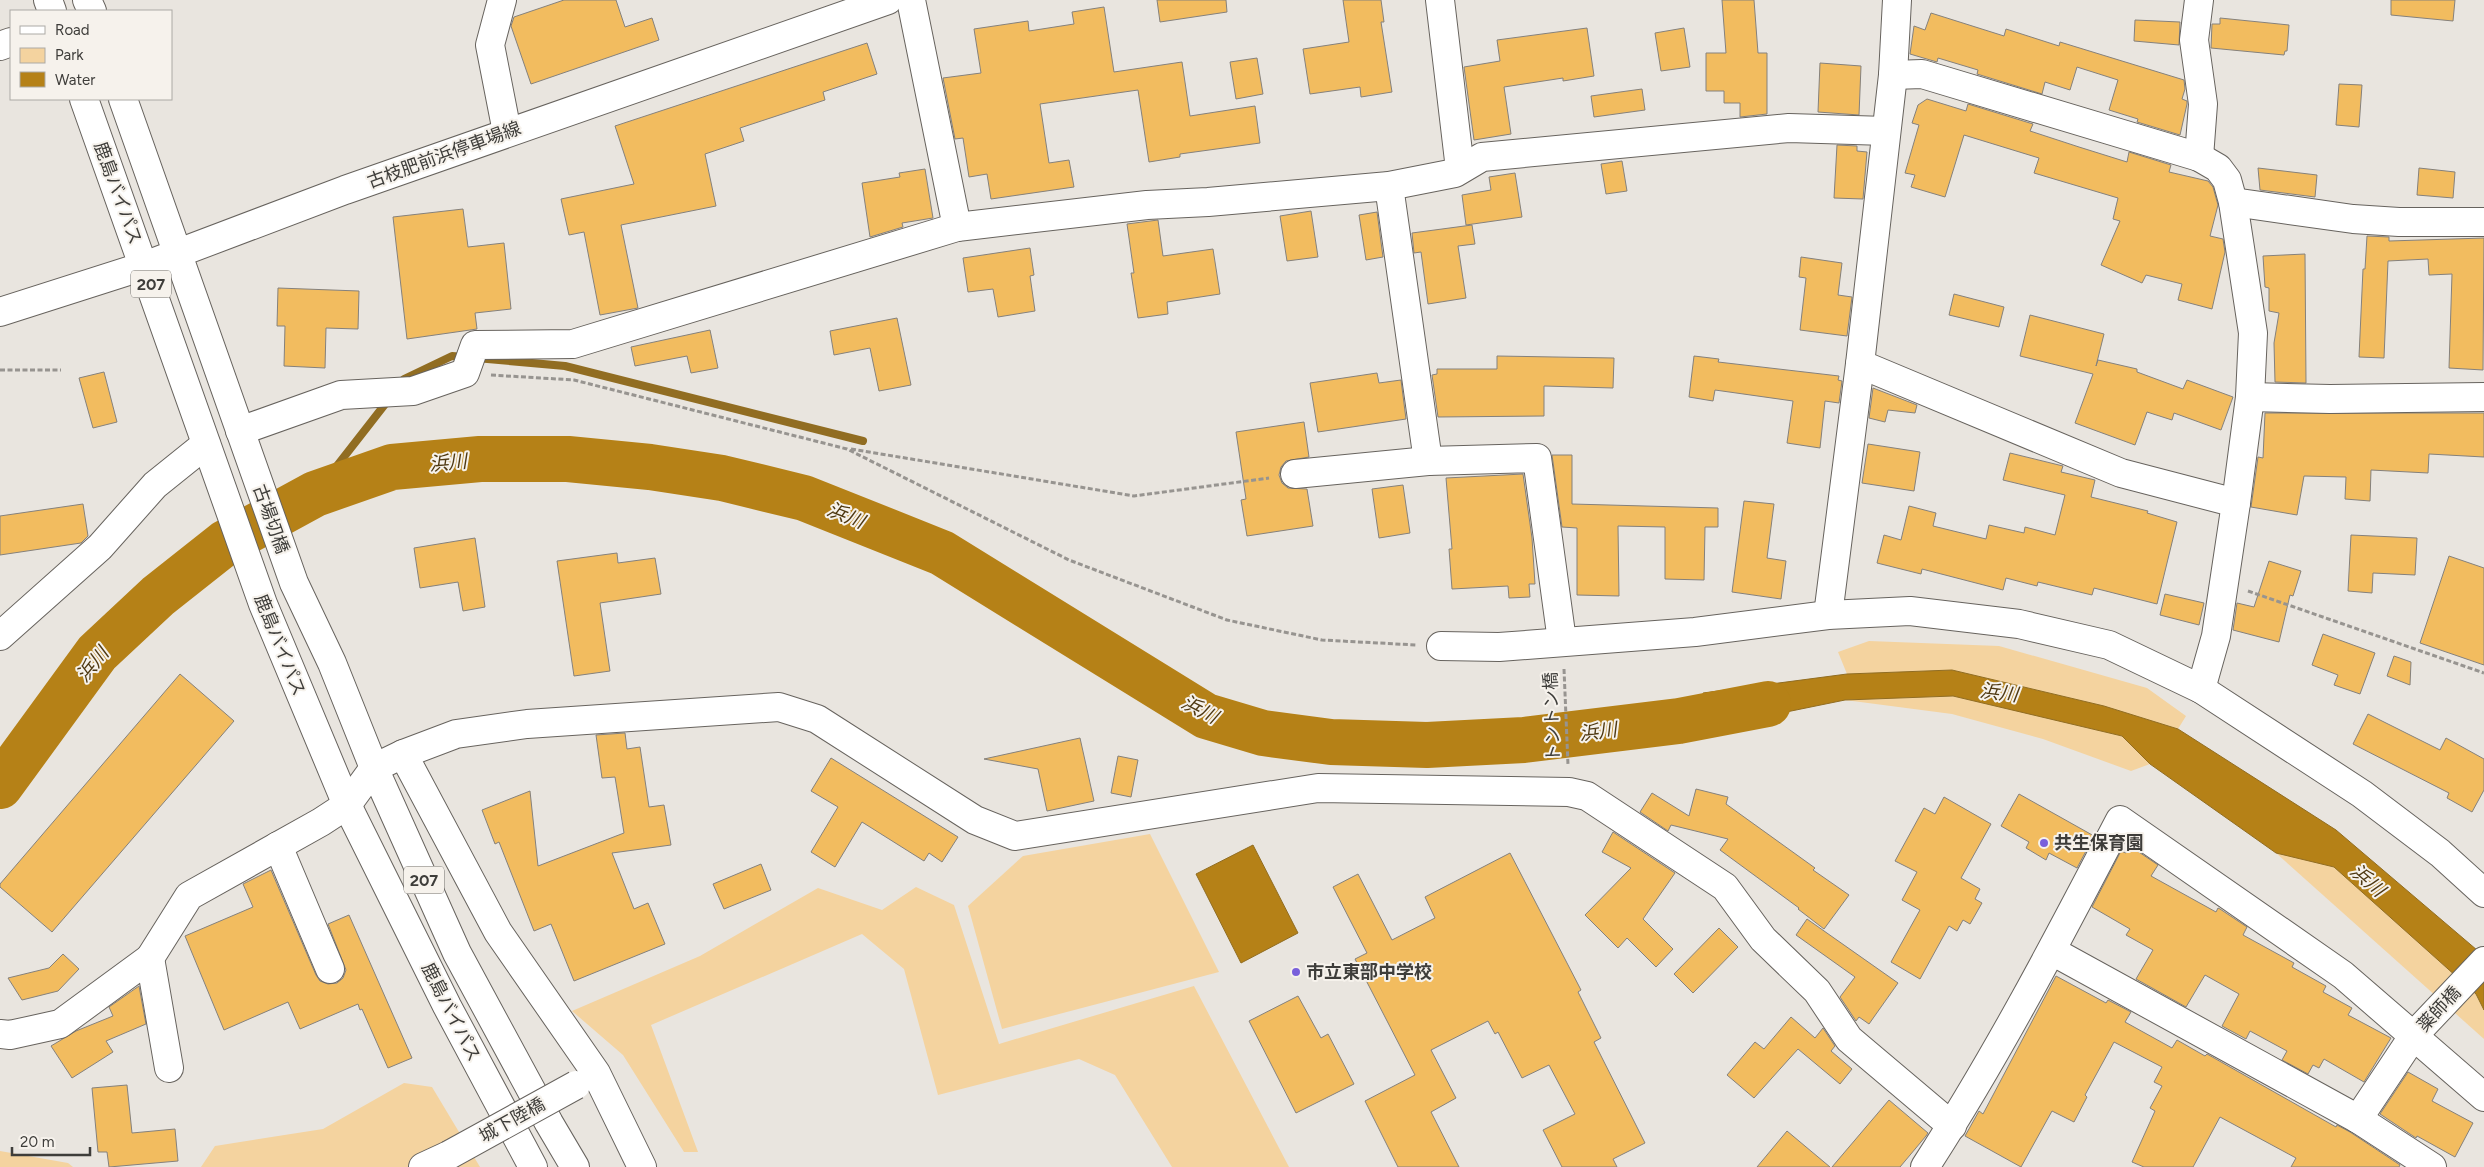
<svg xmlns="http://www.w3.org/2000/svg" width="2484" height="1167" font-family="Figtree,'Noto Sans JP',sans-serif">
	<style>
		.green { fill: #f4d39f }
		.water { fill: #b58117; stroke: #916d22 }
		.lines { fill: none; stroke-linecap: round; stroke-linejoin: round }
		.stream { stroke: #916d22; stroke-width: 8 }
		.river { stroke: #b58117; stroke-width: 46 }
		.building { fill: #f2bc5f; stroke: #85817c }
		.minor-casing { stroke: #67635e; stroke-width: 30 }
		.major-casing { stroke: #67635e; stroke-width: 30 }
		.highway-casing { stroke: #67635e; stroke-width: 30 }
		.path { stroke: #979490; stroke-width: 3; stroke-dasharray: 5 2.5; stroke-linecap: butt }
		.minor { stroke: #fff; stroke-width: 28 }
		.major { stroke: #fff; stroke-width: 28 }
		.highway { stroke: #fff; stroke-width: 28 }
		.minor-bridge-casing { stroke: #67635e; stroke-width: 30; stroke-linecap: butt }
		.minor-bridge { stroke: #fff; stroke-width: 28 }
		.poi-dot { fill: #7960db; stroke: #f6f2ec; stroke-width: 2 }
		.labels { text-anchor: middle; stroke-width: 4; stroke-linejoin: round; paint-order: stroke }
		.shield { fill: #f6f2ec; stroke: #75736f; stroke-width: 1 }
		.shield-label { font-size: 16px; font-weight: bold; fill: #3e3d3a }
		.street-label { font-size: 18px; fill: #3e3d3a; stroke: #f6f2ec }
		.poi-label { font-size: 18px; font-weight: bold; fill: #3e3d3a; stroke: #f6f2ec; text-anchor: start }
		.water-label { font-size: 19px; font-style: italic; fill: #4f3912; stroke: #f6f2ec }
	</style>
	<rect width="100%" height="100%" fill="#e9e5df"/>
	<g class="green">
		<path d="M1869 641 1999 646 2147 688 2186 716 2178 729 2104 706 1952 670 1847 674 1838 652Z"/>
		<path d="M1953 696 2122 736 2150 764 2131 771 2043 739 1952 714 1845 700Z"/>
		<path d="M1150 834 1219 972 1002 1029 968 906 1023 856Z"/>
		<path d="M2276 853 2334 867 2476 994 2484 1010V1039Z"/>
		<path d="M916 887 954 905 999 1044 1194 986 1289 1167H1172L1115 1075 1079 1059 938 1095 904 969 862 934 651 1025 698 1152H684L623 1055 572 1011 700 956 818 888 882 910Z"/>
		<path d="M404 1083 432 1087 480 1167H201L215 1146 323 1129Z"/>
		<path d="M0 1151 68 1163 73 1167H0Z"/>
	</g>
	<g class="water">
		<path d="M1952 670 2104 706 2178 729 2336 830 2484 956V1010L2476 994 2334 867 2276 853 2150 764 2122 736 1953 696 1845 700 1708 728 1703 693 1847 674Z"/>
		<path d="M1253 845 1298 933 1241 963 1196 874Z"/>
	</g>
	<g class="lines">
		<g class="stream">
			<path d="M476 358 565 366 863 441"/>
			<path d="M404 379 452 356 465 357"/>
			<path d="M315 494 386 403"/>
		</g>
		<path class="river" d="M0 786 97 653 158 596 225 543 315 494 392 467 480 459H568L650 467 722 478 804 498 942 553 1206 716 1263 733 1331 742 1427 745 1524 740 1679 721 1768 704"/>
	</g>
	<g class="building">
		<path d="M564 0H616L625 27 652 18 659 40 531 84 511 26 514 17Z"/>
		<path d="M1157 0H1226L1227 12 1160 22Z"/>
		<path d="M1343 0H1381L1384 22H1381L1392 92 1361 97 1360 87 1310 94 1303 49 1349 42Z"/>
		<path d="M1722 0H1754L1758 53H1767V114L1740 117V103H1724V91H1706V53H1726Z"/>
		<path d="M2391 0H2455L2453 21 2391 15Z"/>
		<path d="M1104 7 1114 72 1182 62 1190 116 1255 106 1260 143 1180 154V157L1149 162 1138 90 1040 104 1049 163 1069 160 1074 187 991 199 987 174 969 177 963 138 955 139 943 78 981 73 974 29 1028 21 1029 31 1074 24 1072 12Z"/>
		<path d="M1931 13 2004 36 2006 29 2059 46 2060 42 2184 80 2185 89 2182 99 2187 101V104L2180 135 2137 122 2138 119 2109 110 2118 80 2077 67 2070 90 2045 82 2042 94 1977 74 1978 70 1938 58 1937 62 1910 54 1914 26 1925 30Z"/>
		<path d="M2220 18 2289 25 2287 51H2285L2284 55 2211 48 2212 24H2220Z"/>
		<path d="M2135 20 2180 22 2179 45 2134 41Z"/>
		<path d="M1587 28 1594 76 1563 81V78L1504 87 1511 134 1474 140 1464 67 1500 61 1497 40Z"/>
		<path d="M1684 28 1690 67 1661 71 1655 33Z"/>
		<path d="M867 43 877 74 823 92 825 100 740 128 744 141 705 154 716 206 621 225 638 308 600 315 584 232 569 235 561 199 634 184 615 126Z"/>
		<path d="M1257 58 1263 94 1236 99 1230 62Z"/>
		<path d="M1820 63 1861 66 1859 115 1818 112Z"/>
		<path d="M2339 84 2362 85 2359 127 2336 125Z"/>
		<path d="M1642 89 1645 110 1594 117 1591 96Z"/>
		<path d="M1927 99 1966 111 1968 104 2033 124 2030 131 2079 147 2127 162 2129 152 2171 165 2169 172 2208 181 2213 187 2218 205 2210 236 2223 239 2225 252 2212 309 2178 300 2182 284 2146 275 2142 283 2101 265 2120 221 2113 219 2118 198 2034 173 2039 158 1964 135 1945 197 1911 187 1915 175 1905 173 1919 125 1912 123 1918 105Z"/>
		<path d="M1837 145 1857 146V151L1867 152 1863 199 1834 198Z"/>
		<path d="M1622 161 1627 191 1606 194 1601 164Z"/>
		<path d="M2258 168 2317 175 2315 197 2260 190Z"/>
		<path d="M2419 168 2455 172 2453 198 2417 195Z"/>
		<path d="M925 169 933 218 902 223 903 227 870 237 862 183 900 177 899 173Z"/>
		<path d="M1515 173 1522 217 1466 225 1462 195 1491 190 1489 177Z"/>
		<path d="M463 209 468 247 504 243 511 309 475 313 477 329 407 339 393 217Z"/>
		<path d="M1311 211 1318 257 1287 261 1280 216Z"/>
		<path d="M1377 212 1383 257 1366 260 1359 215Z"/>
		<path d="M1158 220 1163 256 1213 249 1220 294 1167 302 1168 314 1138 318 1131 273H1134L1127 224Z"/>
		<path d="M1472 225 1475 244 1458 246 1466 298 1428 304 1421 252 1414 253 1412 233Z"/>
		<path d="M2367 236 2389 237V241L2484 238 2483 370 2449 368 2452 274 2429 275 2428 259 2388 261 2384 358 2359 357 2363 269H2365Z"/>
		<path d="M1030 248 1034 275 1030 276 1035 311 998 317 993 289 968 292 963 258Z"/>
		<path d="M2305 254 2306 383 2275 382 2274 343 2279 313 2269 311V288L2265 287 2263 256Z"/>
		<path d="M1801 257 1842 263 1838 295 1852 297 1847 336 1800 330 1806 278 1799 277Z"/>
		<path d="M278 288 359 291 358 329 326 328 325 368 284 366 285 326H277Z"/>
		<path d="M1954 294 2004 307 1999 327 1949 315Z"/>
		<path d="M2030 315 2104 334 2096 366 2098 360 2137 369V372L2183 389 2187 380 2233 397 2221 430 2174 413 2172 420 2147 412 2135 445 2075 423 2093 374 2020 356Z"/>
		<path d="M897 318 911 385 879 391 870 348 834 355 830 331Z"/>
		<path d="M710 330 718 368 691 373 687 356 635 366 631 347Z"/>
		<path d="M1497 356 1614 358 1613 388 1544 386V416L1438 417 1432 375 1437 374V369H1497Z"/>
		<path d="M1694 356 1719 359 1718 362 1839 376 1838 380 1842 381 1839 403 1825 401 1820 448 1787 443 1793 401 1715 390 1713 401 1689 397Z"/>
		<path d="M104 372 117 422 93 428 79 378Z"/>
		<path d="M1377 373 1379 383 1401 380 1406 419 1318 432 1310 383Z"/>
		<path d="M1873 388 1917 405 1915 413 1888 410 1885 422 1869 418Z"/>
		<path d="M2265 413H2484V457L2429 454 2428 473 2371 470 2370 501 2345 499 2346 477 2304 476 2297 515 2251 507 2258 457 2263 458Z"/>
		<path d="M1304 422 1309 457 1286 461 1281 467 1279 475 1282 483 1288 488 1307 489 1313 526 1247 536 1241 500 1246 499 1236 432Z"/>
		<path d="M1868 444 1920 452 1914 491 1862 483Z"/>
		<path d="M2010 453 2063 466 2061 472 2095 480 2091 497 2148 511 2147 513 2177 522 2157 604 2094 588 2092 595 2038 582 2037 586 2006 578 2003 590 1922 569 1921 574 1877 563 1884 535 1901 540 1909 506 1936 513 1933 526 1986 539 1989 525 2024 533 2025 527 2055 535 2065 495 2003 480Z"/>
		<path d="M1552 455H1572V504L1718 508V527H1705L1704 580 1665 579V527L1618 526 1619 596 1577 595V528L1562 527Z"/>
		<path d="M1523 474 1532 538 1535 584H1529L1530 597 1509 598 1508 586 1452 589 1449 549H1452L1446 478Z"/>
		<path d="M1403 485 1410 533 1379 538 1372 489Z"/>
		<path d="M1744 501 1774 504 1767 558 1786 561 1781 599 1732 592Z"/>
		<path d="M83 504 88 536 81 543 0 555V516Z"/>
		<path d="M2351 535 2417 538 2415 575 2373 573 2372 593 2348 591Z"/>
		<path d="M475 538 485 607 463 611 458 582 420 588 414 548Z"/>
		<path d="M617 553 618 563 655 558 661 594 600 603 610 671 574 676 557 561Z"/>
		<path d="M2449 556 2484 568V665L2420 643Z"/>
		<path d="M2269 561 2301 571 2293 596 2290 595 2279 642 2233 630 2237 603 2254 607Z"/>
		<path d="M2165 594 2204 603 2199 625 2160 615Z"/>
		<path d="M2323 634 2375 653 2360 694 2334 685 2338 675 2312 665Z"/>
		<path d="M2394 656 2411 662 2410 685 2387 676Z"/>
		<path d="M180 674 234 721 52 932 0 887V884Z"/>
		<path d="M2368 714 2440 750 2446 738 2484 759V790L2472 812 2447 798 2449 793 2353 744Z"/>
		<path d="M625 733 627 749 640 747 649 807 664 805 671 845 612 853 634 909 648 903 665 944 574 981 551 924 534 931 499 842 495 844 482 810 530 791 538 866 624 833 615 777 602 778 596 735Z"/>
		<path d="M1080 738 1094 801 1047 811 1038 769 984 759Z"/>
		<path d="M1118 756 1138 760 1131 797 1111 793Z"/>
		<path d="M831 758 958 837 942 862 929 853 924 861 862 822 835 867 811 852 838 807 811 791Z"/>
		<path d="M1696 789 1728 797 1726 804 1815 868 1813 870 1849 895 1824 929 1798 909 1799 908 1720 850 1728 839 1671 825 1668 831 1640 812 1652 793 1689 816Z"/>
		<path d="M2019 794 2094 836 2077 868 2049 853 2046 860 2026 848 2029 842 2001 826Z"/>
		<path d="M1944 797 1991 824 1961 878 1980 889 1975 899 1982 903 1970 924 1963 920 1957 931 1949 926 1920 979 1891 962 1920 910 1902 900 1917 872 1895 861 1924 808 1935 814Z"/>
		<path d="M1613 832 1675 873 1643 919 1673 949 1656 967 1627 938 1618 948 1585 915 1631 868 1602 852Z"/>
		<path d="M2130 846 2158 865 2151 876 2216 912 2218 908 2220 909 2247 927 2243 935 2294 963 2292 967 2326 986 2323 992 2352 1008 2348 1015 2391 1038 2364 1082 2324 1059 2319 1068 2313 1065 2308 1074 2282 1060 2287 1051 2250 1031 2246 1039 2222 1026 2239 994 2205 975 2186 1007 2136 979 2153 950 2126 935 2130 929 2092 907 2121 851 2126 853Z"/>
		<path d="M1510 853 1581 990 1578 992 1601 1038 1594 1042 1645 1143 1613 1159 1617 1167H1562L1543 1130 1575 1114 1549 1065 1522 1078 1498 1032 1495 1034 1488 1021 1431 1050 1456 1098 1431 1112 1459 1167H1398L1365 1101 1415 1075 1355 959 1367 953 1333 887 1358 874 1392 940 1435 918 1425 897Z"/>
		<path d="M761 864 771 890 724 909 713 884Z"/>
		<path d="M271 870 316 975 320 981 328 984 337 983 343 978 346 970 328 924 349 915 412 1058 388 1068 362 1009 360 1010 358 1004 300 1029 288 1002 224 1030 185 936 253 907 243 884Z"/>
		<path d="M1807 919 1898 983 1869 1024 1859 1017 1856 1021 1840 997 1855 977 1796 935Z"/>
		<path d="M1719 928 1738 947 1693 993 1674 974Z"/>
		<path d="M63 954 79 969 58 991 22 1000 8 978 49 968Z"/>
		<path d="M2056 976 2106 1003 2108 1000 2131 1012 2125 1022 2172 1048 2177 1040 2205 1056 2207 1054 2336 1127 2337 1125 2350 1132 2400 1165 2399 1167H2291L2296 1158 2220 1117 2193 1167H2144L2132 1162 2155 1111 2150 1108 2162 1086 2154 1082 2162 1067 2114 1042 2085 1095 2087 1097 2074 1122 2052 1111 2021 1167 1965 1136 1979 1111 1983 1114Z"/>
		<path d="M139 986 146 1024 106 1041 113 1052 72 1078 51 1046 76 1031 113 1016 109 1007Z"/>
		<path d="M1298 996 1321 1038 1328 1034 1354 1084 1296 1113 1249 1021Z"/>
		<path d="M1791 1017 1815 1038 1823 1028 1835 1046 1831 1051 1852 1069 1840 1084 1798 1049 1754 1098 1727 1075 1755 1042 1764 1049Z"/>
		<path d="M2408 1072 2438 1089 2432 1101 2473 1123 2455 1157 2417 1136 2416 1138 2380 1114Z"/>
		<path d="M127 1085 132 1133 175 1129 178 1161 109 1167 107 1152H98L92 1088Z"/>
		<path d="M1889 1100 1928 1133 1926 1136 1900 1167H1832Z"/>
		<path d="M1787 1131 1830 1167H1757Z"/>
	</g>
	<g class="lines">
		<g class="minor-casing">
			<g id="minor">
				<path d="M502 0 490 45 507 132"/>
				<path d="M911 0 957 227"/>
				<path d="M1440 0 1460 169"/>
				<path d="M2199 0 2194 40 2203 104 2199 157"/>
				<path d="M0 46 11 42"/>
				<path d="M1893 75 1922 74 2199 157 2218 168 2227 180 2233 202 2253 333 2250 397 2236 503 2216 636 2201 689"/>
				<path d="M1389 186 1428 461"/>
				<path d="M2233 202 2353 219 2399 222H2484"/>
				<path d="M1860 364 2121 473 2236 503"/>
				<path d="M2250 397 2330 399 2484 397"/>
				<path d="M240 431 341 395 413 391 465 373 475 345 573 344 957 227 1147 205 1208 202 1389 186 1455 173 1482 157 1789 128 1886 131"/>
				<path d="M1295 474 1428 461 1537 458 1562 641"/>
				<path d="M1828 615 1860 364 1893 75 1897 0"/>
				<path d="M0 636 100 547 155 485 206 444"/>
				<path d="M1441 646 1499 647 1695 632 1828 615 1910 611 2019 624 2109 645 2201 689 2362 794 2440 853 2484 893"/>
				<path d="M403 754 498 932 596 1073 642 1167"/>
				<path d="M278 846 330 969"/>
				<path d="M2052 951 2358 1119 2432 1167"/>
				<path d="M150 958 189 896 321 822 347 805 374 768 403 754 456 734 527 724 779 707 817 719 975 820 1015 836 1318 788 1569 792 1587 796 1725 887 1763 939 1817 991 1849 1039 1952 1126"/>
				<path d="M0 1034 10 1035 60 1024 150 958 169 1068"/>
				<path d="M2358 1119 2414 1035 2484 961"/>
				<path d="M423 1167 449 1155"/>
				<path d="M1925 1167C1997 1056 2059 937 2120 820L2343 975 2484 1097"/>
			</g>
		</g>
		<g class="major-casing">
			<path id="major" d="M0 312 144 266 345 190 888 0"/>
		</g>
		<g class="highway-casing">
			<g id="highway">
				<path d="M48 0 52 11"/>
				<path d="M87 0 92 11"/>
				<path d="M84 99 263 604 347 805 447 1006 533 1167"/>
				<path d="M123 99 294 583 332 663 374 768 457 953 549 1123 575 1167"/>
			</g>
		</g>
		<g class="path">
			<path d="M0 370H61"/>
			<path d="M491 375 574 380 847 449 1069 560 1227 620 1322 640 1416 645"/>
			<path d="M851 449 1134 496 1269 478"/>
			<path d="M2248 591 2484 673"/>
			<path d="M1564 669 1568 765"/>
		</g>
		<use href="#minor" class="minor"/>
		<use href="#major" class="major"/>
		<use href="#highway" class="highway"/>
		<g class="minor-bridge-casing">
			<path id="minor-bridge" d="M449 1155 576 1085"/>
		</g>
		<use href="#minor-bridge" class="minor-bridge"/>
	</g>
	<g class="poi-dot">
		<circle cx="2044" cy="843" r="5"/>
		<circle cx="1296" cy="972" r="5"/>
	</g>
	<g class="labels">
		<g class="shield">
			<rect x="131" y="270.5" width="40" height="27" rx="4"/>
			<rect x="404" y="866.5" width="40" height="27" rx="4"/>
		</g>
		<g class="shield-label">
			<text x="151" y="290">207</text>
			<text x="424" y="886">207</text>
		</g>
		<g class="street-label">
			<text transform="translate(444 155) rotate(-20)" y="6">古枝肥前浜停車場線</text>
			<text transform="translate(118 193) rotate(70)" y="6">鹿島バイパス</text>
			<text transform="translate(271 519) rotate(70)" y="6">古場切橋</text>
			<text transform="translate(280 645) rotate(68)" y="6">鹿島バイパス</text>
			<text transform="translate(1552 717) rotate(-92)" y="6">トントン橋</text>
			<text transform="translate(2439 1009) rotate(-47)" y="6">薬師橋</text>
			<text transform="translate(451 1012) rotate(63)" y="6">鹿島バイパス</text>
			<text transform="translate(512 1120) rotate(-29)" y="6">城下陸橋</text>
		</g>
		<g class="poi-label">
			<text x="2054" y="849">共生保育園</text>
			<text x="1306" y="978">市立東部中学校</text>
		</g>
		<g class="water-label">
			<text transform="translate(448 462) rotate(-5)" y="7">浜川</text>
			<text transform="translate(846 515) rotate(22)" y="7">浜川</text>
			<text transform="translate(92 664) rotate(-51)" y="7">浜川</text>
			<text transform="translate(1999 692) rotate(7)" y="7">浜川</text>
			<text transform="translate(1200 709) rotate(27)" y="7">浜川</text>
			<text transform="translate(1598 731) rotate(-7)" y="7">浜川</text>
			<text transform="translate(2368 880) rotate(41)" y="7">浜川</text>
		</g>
	</g>
	<rect x="10" y="10" width="162" height="90" fill="#f6f2ec" stroke="#acaaa5"/>
	<rect x="20" y="26" width="25" height="8" fill="#ffffff" stroke="#acaaa5"/>
	<text x="55" y="35" font-size="15" fill="#3e3d3a">Road</text>
	<rect x="20" y="48" width="25" height="15" fill="#f4d39f" stroke="#acaaa5"/>
	<text x="55" y="60" font-size="15" fill="#3e3d3a">Park</text>
	<rect x="20" y="72" width="25" height="15" fill="#b58117" stroke="#acaaa5"/>
	<text x="55" y="85" font-size="15" fill="#3e3d3a">Water</text>
	<path d="M12 1147v8h78v-8" fill="none" stroke="#3e3d3a" stroke-width="2.5"/>
	<text x="20" y="1147" font-size="15" fill="#3e3d3a" stroke="#f6f2ec" stroke-width="4" paint-order="stroke">20 m</text>
</svg>
